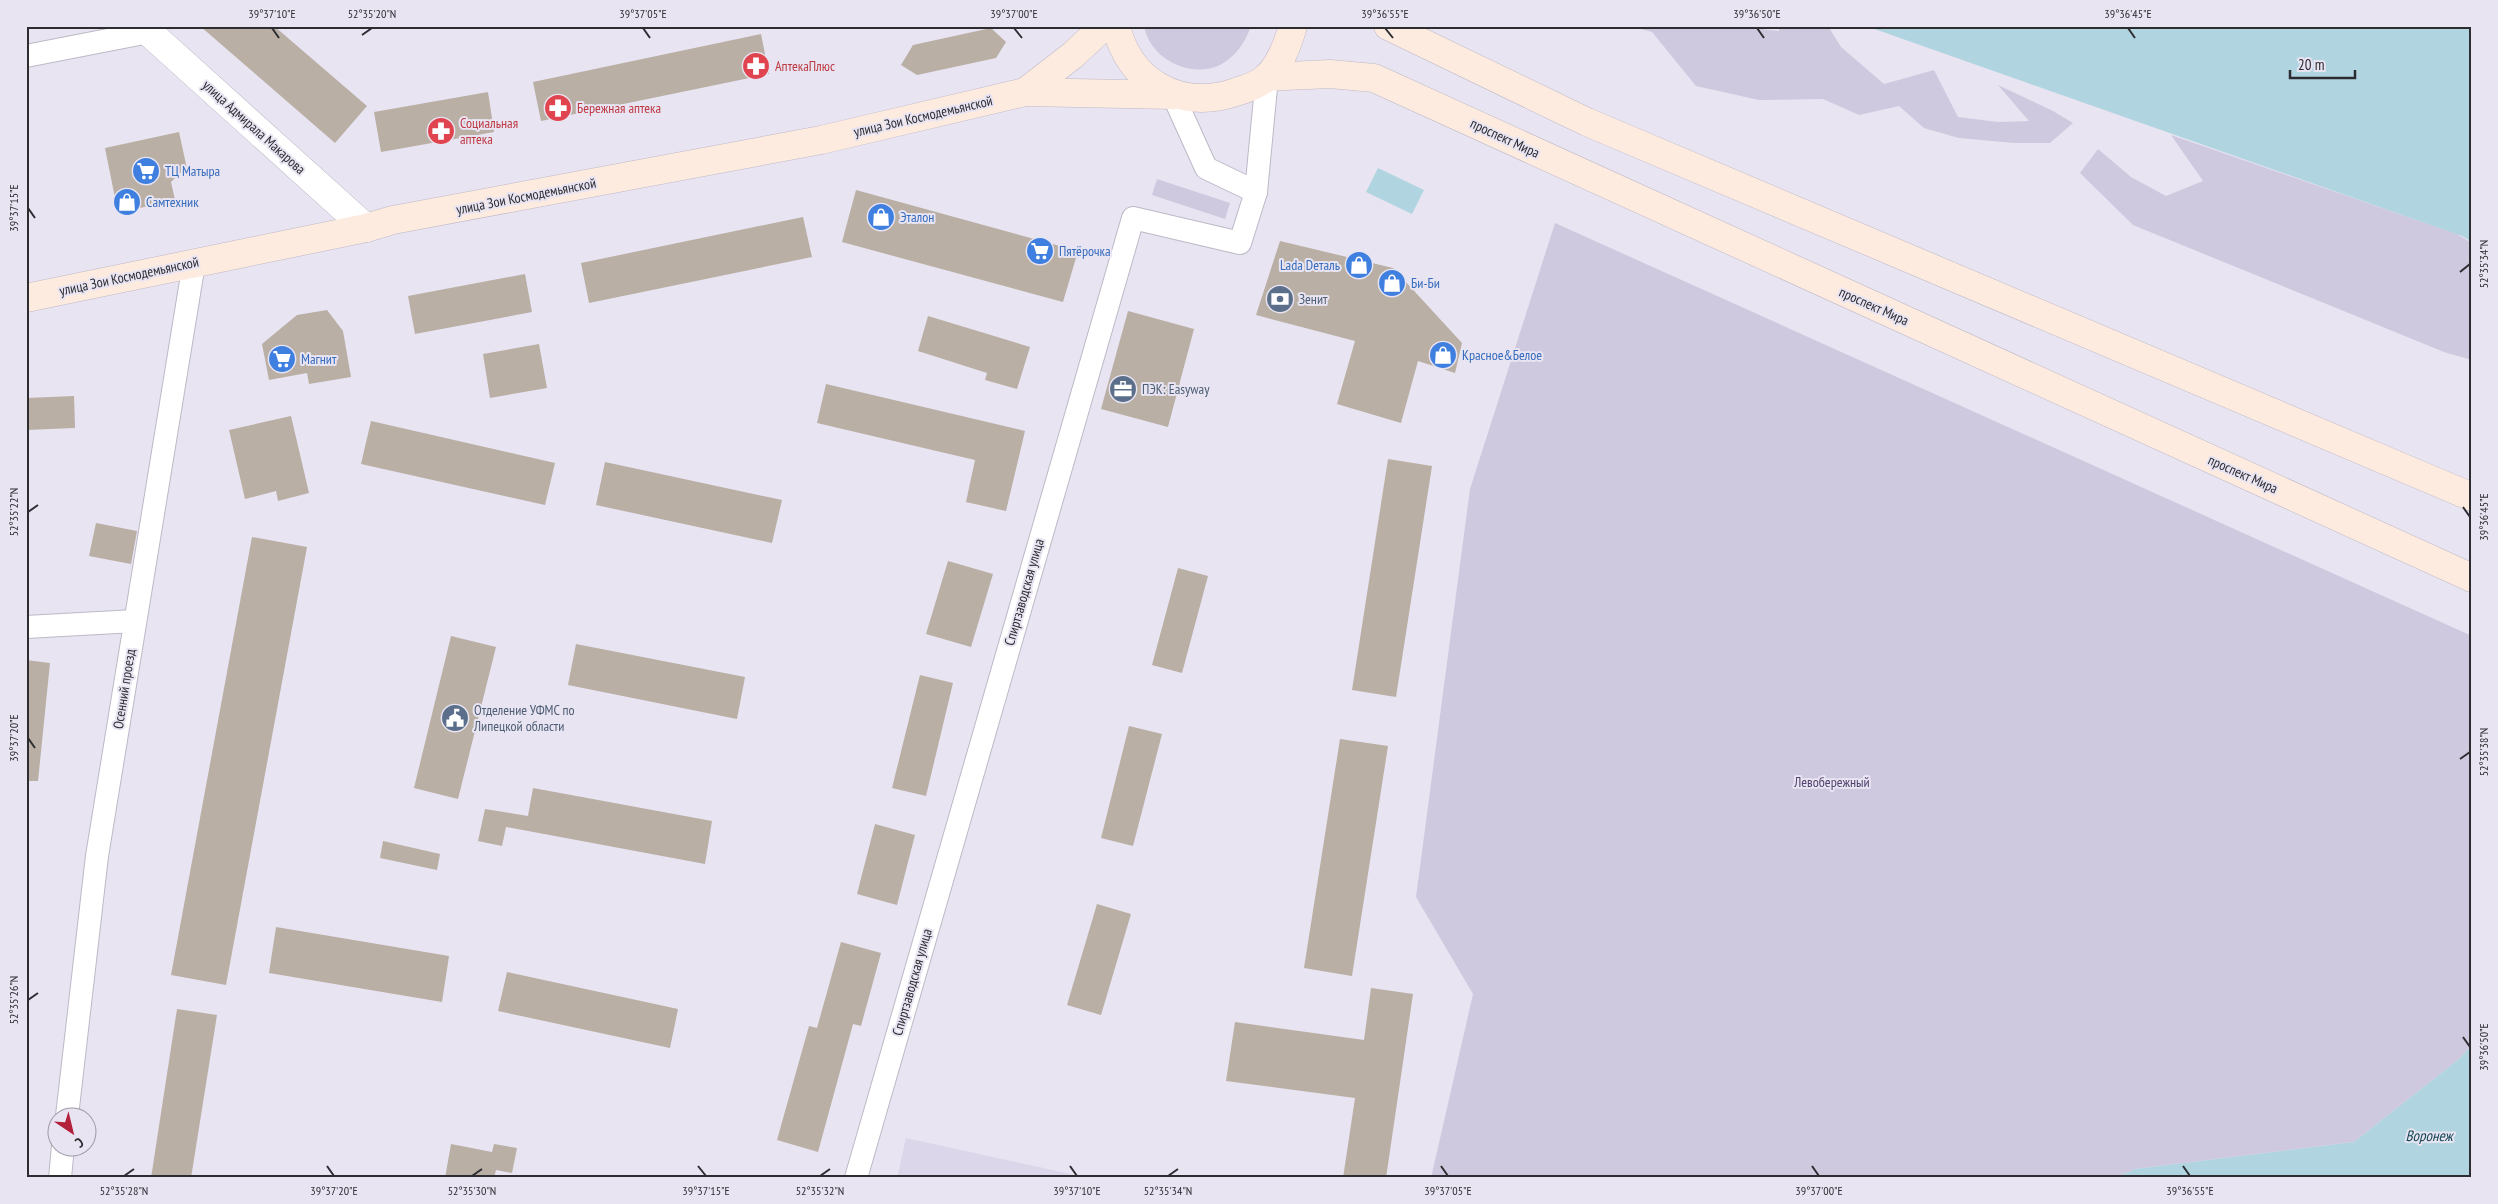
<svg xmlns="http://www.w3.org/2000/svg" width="2498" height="1204" font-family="'PT Sans Narrow',sans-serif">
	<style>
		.built { fill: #dcd6eb }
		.green { fill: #cfc9df }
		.water { fill: #b0d5e0 }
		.building { fill: #b9afa4 }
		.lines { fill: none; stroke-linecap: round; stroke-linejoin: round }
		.minor-casing { stroke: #bdb9c6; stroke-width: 24 }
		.tertiary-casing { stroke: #bdb9c6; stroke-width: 29 }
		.secondary-casing { stroke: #bdb9c6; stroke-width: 29 }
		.minor { stroke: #fff; stroke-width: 22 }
		.tertiary { stroke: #fff; stroke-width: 28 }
		.secondary { stroke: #feebe0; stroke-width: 28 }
		.ticks { fill: none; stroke: #2d2c31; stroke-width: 2 }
		.labels { text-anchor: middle; stroke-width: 4; stroke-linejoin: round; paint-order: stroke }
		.health-label { font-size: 14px; fill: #be3a42; stroke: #e8e4f2; text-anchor: start }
		.street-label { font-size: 14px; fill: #2d2c31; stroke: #e8e4f2 }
		.shop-label { font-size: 14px; fill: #366cbe; stroke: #e8e4f2; text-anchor: start }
		.service-label { font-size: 14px; fill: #4e5e75; stroke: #e8e4f2; text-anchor: start }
		.park-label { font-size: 14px; fill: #50426d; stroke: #e8e4f2 }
		.water-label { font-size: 15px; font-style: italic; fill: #134754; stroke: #e8e4f2 }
		.neatline { fill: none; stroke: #2d2c31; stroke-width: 2 }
		.ticks-label { font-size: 12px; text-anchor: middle; fill: #2d2c31 }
	</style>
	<rect width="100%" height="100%" fill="#e8e4f2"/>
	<path class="built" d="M906 1138 1089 1178H897Z"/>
	<g class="green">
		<path d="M1144 26H1251C1245 43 1236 56 1220 65 1190 79 1150 59 1144 26Z"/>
		<path d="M1629 26H1736L1779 31V26H1828L1841 47 1884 84 1934 70 1958 117 1998 122 2029 121 1998 85 2053 111 2073 123 2050 143H2014L1959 138 1924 128 1899 106 1859 115 1823 99 1759 100 1696 86 1652 32Z"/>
		<path d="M2171 135 2457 234 2472 243V360L2444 352 2133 225 2080 173 2098 149 2131 177 2166 196 2203 181Z"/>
		<path d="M1157 179 1230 203 1225 219 1152 195Z"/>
		<path d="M1555 223 2472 636V1045L2459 1059 2354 1142 2135 1169 2116 1178H1431L1473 994 1416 897 1470 489Z"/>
	</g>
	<g class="water">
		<path d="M1866 26H2472V242L2462 236Z"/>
		<path d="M1378 168 1424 190 1412 214 1366 192Z"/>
		<path d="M2472 1045V1178H2116L2135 1169 2354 1142 2459 1059Z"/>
	</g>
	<g class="building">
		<path d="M200 26H274L367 106 335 143Z"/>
		<path d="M991 28 1006 42 996 58 917 75 901 65 913 45Z"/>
		<path d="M761 34 769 74 541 121 533 82Z"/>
		<path d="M488 92 494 132 381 152 374 112Z"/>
		<path d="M179 132 187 169 180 173 171 182 175 200 118 213 105 148Z"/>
		<path d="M856 190 1078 251 1063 302 842 242Z"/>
		<path d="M803 217 812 257 589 303 581 263Z"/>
		<path d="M1280 241 1393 268 1462 343 1455 373 1418 361 1401 423 1337 404 1355 341 1256 315Z"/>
		<path d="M525 274 532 312 415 334 408 296Z"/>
		<path d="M327 310 343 331 351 377 309 384 307 373 269 380 262 344 297 315Z"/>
		<path d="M1128 311 1194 329 1168 427 1101 409Z"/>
		<path d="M928 316 1030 347 1017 389 985 380 987 373 918 351Z"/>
		<path d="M539 344 547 388 490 398 483 354Z"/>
		<path d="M826 384 1025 431 1006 511 966 502 975 460 817 423Z"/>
		<path d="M74 396 75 428 26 430V398Z"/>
		<path d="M291 416 309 493 278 501 276 491 245 499 229 430Z"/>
		<path d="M371 421 555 463 545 505 361 464Z"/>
		<path d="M1388 459 1432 466 1396 697 1352 690Z"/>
		<path d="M605 462 782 500 772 543 596 505Z"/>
		<path d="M96 523 137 531 131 564 89 556Z"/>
		<path d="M252 537 307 547 226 985 171 975Z"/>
		<path d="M948 561 993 574 971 647 926 634Z"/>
		<path d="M1178 568 1208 576 1182 673 1152 665Z"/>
		<path d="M451 636 496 647 458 799 414 788Z"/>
		<path d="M576 644 745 677 737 719 568 685Z"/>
		<path d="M26 660 50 663 38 781H26Z"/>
		<path d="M920 675 953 683 926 796 892 788Z"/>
		<path d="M1129 726 1162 734 1133 846 1101 838Z"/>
		<path d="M1340 739 1388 746 1352 976 1304 968Z"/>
		<path d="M533 788 712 821 705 864 506 827 502 846 478 841 485 809 528 816Z"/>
		<path d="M875 824 915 835 897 905 857 894Z"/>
		<path d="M383 841 440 854 437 870 380 858Z"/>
		<path d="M1097 904 1131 914 1101 1015 1067 1005Z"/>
		<path d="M276 927 449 956 442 1002 269 973Z"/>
		<path d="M841 942 881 953 861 1026 853 1024 818 1152 777 1140 809 1026 817 1028Z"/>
		<path d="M507 972 678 1009 670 1048 498 1011Z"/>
		<path d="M1371 988 1413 994 1386 1178H1343L1355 1098 1226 1081 1235 1022 1364 1040Z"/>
		<path d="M177 1009 217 1015 191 1178H151Z"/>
		<path d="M451 1144 492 1152 494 1144 517 1148 512 1173 496 1170 494 1178H445Z"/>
	</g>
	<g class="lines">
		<g class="minor-casing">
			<g id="minor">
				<path d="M26 56 149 32"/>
				<path d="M1256 192 1267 77"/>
				<path d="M26 627 135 621"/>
				<path d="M67 1116 97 856 194 263"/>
				<path d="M60 1178 63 1146"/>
				<path d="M856 1178 1133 218 1240 243 1256 192 1206 168 1173 95"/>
			</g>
		</g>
		<g class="tertiary-casing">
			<path id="tertiary" d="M142 26 366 228"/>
		</g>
		<g class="secondary-casing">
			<g id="secondary">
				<path d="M1116 26C1129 82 1179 110 1233 93 1243 90 1259 85 1267 77 1281 64 1288 43 1293 26"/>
				<path d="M1388 26 1587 122 2472 497"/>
				<path d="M1267 77 1330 74 1374 78 2472 578"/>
				<path d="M1025 92 1073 55 1104 26"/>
				<path d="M26 298 366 228 393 220 821 140 1025 92 1173 95"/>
			</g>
		</g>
		<use href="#minor" class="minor"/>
		<use href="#tertiary" class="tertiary"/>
		<use href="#secondary" class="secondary"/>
	</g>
	<path class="ticks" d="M272 28 279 38M643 28 650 38M1014 28 1022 38M1385 28 1393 38M1757 28 1764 38M2128 28 2135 38M362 35 372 28M28 208 35 218M2460 272 2470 264M2463 507 2470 517M28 512 38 505M28 738 35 748M2460 759 2470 752M28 1000 38 993M2463 1037 2470 1047M327 1166 334 1176M698 1166 706 1176M1070 1166 1077 1176M1441 1166 1448 1176M1812 1166 1819 1176M2183 1166 2190 1176M124 1176 134 1169M472 1176 482 1169M820 1176 830 1169M1168 1176 1178 1169"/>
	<defs>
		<g id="pharmacy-disc" transform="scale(1.4375)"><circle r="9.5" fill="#e0444e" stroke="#e8e4f2"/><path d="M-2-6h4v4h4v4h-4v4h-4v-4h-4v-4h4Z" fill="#fff"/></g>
		<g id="supermarket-disc" transform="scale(1.4375)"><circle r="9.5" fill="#3f7fe0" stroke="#e8e4f2"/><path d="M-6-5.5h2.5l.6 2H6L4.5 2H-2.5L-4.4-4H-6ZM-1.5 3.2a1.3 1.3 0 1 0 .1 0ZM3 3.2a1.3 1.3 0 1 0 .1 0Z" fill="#fff"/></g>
		<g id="shop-disc" transform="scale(1.4375)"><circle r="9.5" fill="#3f7fe0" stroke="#e8e4f2"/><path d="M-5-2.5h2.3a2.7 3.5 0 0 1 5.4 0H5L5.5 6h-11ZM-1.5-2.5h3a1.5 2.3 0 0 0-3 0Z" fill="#fff"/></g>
		<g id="bank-disc" transform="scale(1.4375)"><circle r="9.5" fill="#5c6f8a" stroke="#e8e4f2"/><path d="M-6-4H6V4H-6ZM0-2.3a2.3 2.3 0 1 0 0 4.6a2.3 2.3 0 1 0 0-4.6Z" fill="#fff"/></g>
		<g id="office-disc" transform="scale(1.4375)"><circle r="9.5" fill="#5c6f8a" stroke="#e8e4f2"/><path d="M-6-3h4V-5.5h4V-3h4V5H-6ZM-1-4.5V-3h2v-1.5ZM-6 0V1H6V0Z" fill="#fff"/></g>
		<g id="civic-disc" transform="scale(1.4375)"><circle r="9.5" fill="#5c6f8a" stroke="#e8e4f2"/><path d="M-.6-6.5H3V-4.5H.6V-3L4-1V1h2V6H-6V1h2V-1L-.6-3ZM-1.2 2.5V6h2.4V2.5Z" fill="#fff"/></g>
	</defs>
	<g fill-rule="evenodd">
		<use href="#pharmacy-disc" x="756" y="66"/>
		<use href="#pharmacy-disc" x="558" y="108"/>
		<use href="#pharmacy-disc" x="441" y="131"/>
		<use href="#supermarket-disc" x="146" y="171"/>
		<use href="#shop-disc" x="127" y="202"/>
		<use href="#shop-disc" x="881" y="217"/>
		<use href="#supermarket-disc" x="1040" y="251"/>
		<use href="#shop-disc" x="1359" y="265"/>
		<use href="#shop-disc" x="1392" y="283"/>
		<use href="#bank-disc" x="1280" y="299"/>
		<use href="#shop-disc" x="1443" y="355"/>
		<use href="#supermarket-disc" x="282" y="359"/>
		<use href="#office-disc" x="1123" y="389"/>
		<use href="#civic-disc" x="455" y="718"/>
	</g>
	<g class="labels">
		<g class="health-label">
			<text x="775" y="71">АптекаПлюс</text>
			<text x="577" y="113">Бережная аптека</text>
			<text x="460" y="128">Социальная<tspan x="460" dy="16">аптека</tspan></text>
		</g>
		<g class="street-label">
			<text transform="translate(923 116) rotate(-13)" y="5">улица Зои Космодемьянской</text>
			<text transform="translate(254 127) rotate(42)" y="5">улица Адмирала Макарова</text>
			<text transform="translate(1505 138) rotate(25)" y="5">проспект Мира</text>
			<text transform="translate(526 196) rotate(-11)" y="5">улица Зои Космодемьянской</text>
			<text transform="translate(129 276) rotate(-12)" y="5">улица Зои Космодемьянской</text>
			<text transform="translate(1874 306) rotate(24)" y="5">проспект Мира</text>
			<text transform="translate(2243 474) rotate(24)" y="5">проспект Мира</text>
			<text transform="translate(1024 592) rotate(-74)" y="5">Спиртзаводская улица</text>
			<text transform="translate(124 689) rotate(-81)" y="5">Осенний проезд</text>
			<text transform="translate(912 982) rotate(-74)" y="5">Спиртзаводская улица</text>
		</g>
		<g class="shop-label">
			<text x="165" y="176">ТЦ Матыра</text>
			<text x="146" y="207">Самтехник</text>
			<text x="900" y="222">Эталон</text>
			<text x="1059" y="256">Пятёрочка</text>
			<text x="1340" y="270" text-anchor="end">Lada Dеталь</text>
			<text x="1411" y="288">Би-Би</text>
			<text x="1462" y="360">Красное&amp;Белое</text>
			<text x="301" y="364">Магнит</text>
		</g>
		<g class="service-label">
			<text x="1299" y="304">Зенит</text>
			<text x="1142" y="394">ПЭК: Easyway</text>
			<text x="474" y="715">Отделение УФМС по<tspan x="474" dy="16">Липецкой области</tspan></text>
		</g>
		<g class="park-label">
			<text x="1832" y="787">Левобережный</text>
		</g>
		<g class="water-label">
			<text x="2429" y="1141">Воронеж</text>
		</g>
	</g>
	<rect width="2498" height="1204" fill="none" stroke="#e8e4f2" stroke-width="55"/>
	<g transform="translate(72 1132) rotate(145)"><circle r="24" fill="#e8e4f2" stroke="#9d9aa5"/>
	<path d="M0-4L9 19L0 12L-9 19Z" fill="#b3203c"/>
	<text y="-8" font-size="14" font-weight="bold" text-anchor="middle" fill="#2d2c31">С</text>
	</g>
	<path d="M2290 70v8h65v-8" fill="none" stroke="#2d2c31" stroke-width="2.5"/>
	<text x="2298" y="70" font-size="15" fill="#2d2c31" stroke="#e8e4f2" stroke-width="4" paint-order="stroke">20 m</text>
	<rect x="28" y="28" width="2442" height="1148" class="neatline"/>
	<g class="ticks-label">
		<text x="272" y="18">39°37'10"E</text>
		<text x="372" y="18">52°35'20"N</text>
		<text x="643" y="18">39°37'05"E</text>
		<text x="1014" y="18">39°37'00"E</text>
		<text x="1385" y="18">39°36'55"E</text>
		<text x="1757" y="18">39°36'50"E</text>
		<text x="2128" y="18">39°36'45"E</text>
		<text transform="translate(14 208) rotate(-90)" y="4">39°37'15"E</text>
		<text transform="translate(2484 264) rotate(-90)" y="4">52°35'34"N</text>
		<text transform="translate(14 512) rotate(-90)" y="4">52°35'22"N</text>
		<text transform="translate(2484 517) rotate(-90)" y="4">39°36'45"E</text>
		<text transform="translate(14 738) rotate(-90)" y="4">39°37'20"E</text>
		<text transform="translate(2484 752) rotate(-90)" y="4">52°35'38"N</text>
		<text transform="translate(14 1000) rotate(-90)" y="4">52°35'26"N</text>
		<text transform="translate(2484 1047) rotate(-90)" y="4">39°36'50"E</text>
		<text x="124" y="1195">52°35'28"N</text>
		<text x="334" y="1195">39°37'20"E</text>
		<text x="472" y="1195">52°35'30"N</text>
		<text x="706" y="1195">39°37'15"E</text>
		<text x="820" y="1195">52°35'32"N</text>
		<text x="1077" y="1195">39°37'10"E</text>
		<text x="1168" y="1195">52°35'34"N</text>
		<text x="1448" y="1195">39°37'05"E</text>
		<text x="1819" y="1195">39°37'00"E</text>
		<text x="2190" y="1195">39°36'55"E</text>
	</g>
</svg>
